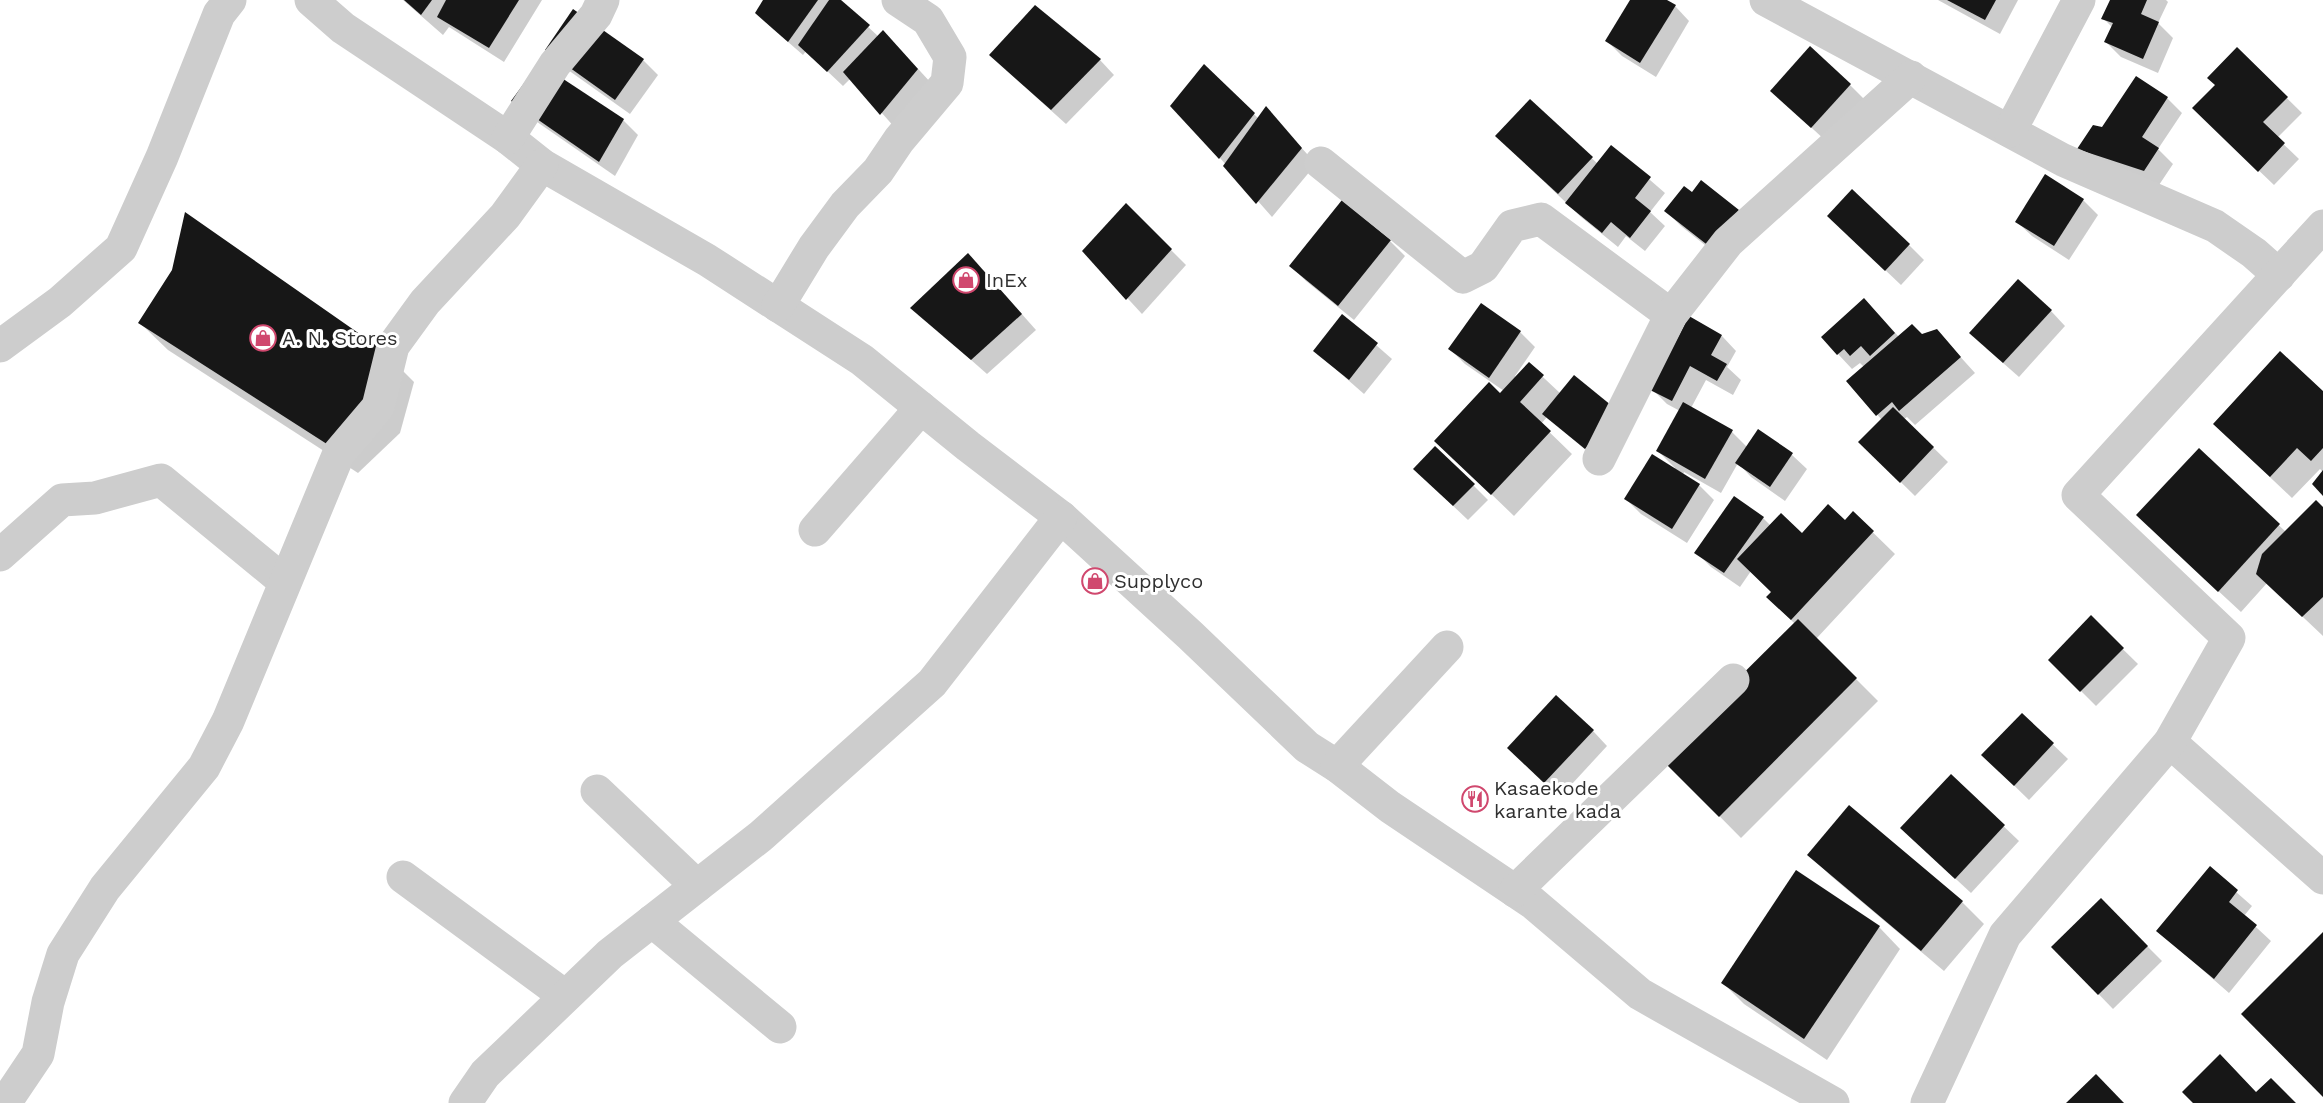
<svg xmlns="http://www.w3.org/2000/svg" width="2323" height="1103" font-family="'Work Sans',sans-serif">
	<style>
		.shadow { fill: #0003 }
		.building { fill: #171717 }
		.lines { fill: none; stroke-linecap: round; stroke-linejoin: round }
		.minor { stroke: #cdcdcd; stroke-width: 33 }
		.labels { text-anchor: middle; stroke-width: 6; stroke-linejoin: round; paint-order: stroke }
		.poi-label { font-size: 20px; fill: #303030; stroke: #fff; text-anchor: start }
	</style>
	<rect width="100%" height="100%" fill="#fff"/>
	<g class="shadow">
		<path d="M403 0H542L504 62 449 27 443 35Z"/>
		<path d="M765 0H828L830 2 831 0H839L879 37 898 47 932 84 896 129 851 78 843 86 806 51 803 55 772 28 757 13Z"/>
		<path d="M1632 0H1665L1675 6 1689 21 1656 77 1622 56 1607 41Z"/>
		<path d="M1938 0H2018L2000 34Z"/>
		<path d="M2111 0H2166L2168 2 2158 23 2173 38 2158 73 2121 57 2106 42 2113 28 2103 18Z"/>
		<path d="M2237 49 2302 113 2277 138 2299 159 2274 185 2209 123 2217 85Z"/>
		<path d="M643 60 658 75 630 114 561 65Z"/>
		<path d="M1100 60 1114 75 1066 124 1006 70Z"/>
		<path d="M1204 66 1259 119 1266 108 1316 164 1272 217 1220 158Z"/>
		<path d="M1850 85 1865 100 1827 142 1787 105Z"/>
		<path d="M2167 98 2182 113 2158 149 2173 164 2159 185 2094 163 2079 149 2103 129Z"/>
		<path d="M1530 101 1598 164 1612 147 1665 193 1650 212 1665 226 1645 251 1626 236 1618 247 1581 217 1512 151Z"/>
		<path d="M527 115 623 120 638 135 615 176Z"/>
		<path d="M1684 188 1725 261 1681 226 1666 211Z"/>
		<path d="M2083 200 2098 215 2069 260 2032 236 2017 222Z"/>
		<path d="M1126 205 1186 265 1142 314 1084 251Z"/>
		<path d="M1844 231 1909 245 1924 260 1901 285Z"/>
		<path d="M1390 241 1405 256 1354 320 1306 281 1291 266Z"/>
		<path d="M982 269 1036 330 987 374 912 308Z"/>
		<path d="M1481 305 1520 332 1535 347 1515 376 1516 378 1529 364 1561 394 1601 463 1547 417 1541 424 1572 454 1514 516 1458 462 1504 391 1465 364 1450 349Z"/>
		<path d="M2051 311 2065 326 2019 377 1986 348Z"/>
		<path d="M1879 315 1899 337 1922 336 1937 331 1975 373 1915 425 1907 417 1904 419 1948 462 1915 496 1860 442 1882 420 1848 382 1864 367 1860 363 1852 369 1838 354Z"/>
		<path d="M1343 316 1392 359 1364 394 1315 351Z"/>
		<path d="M140 323 386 354 414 382 400 433 358 473 168 350Z"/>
		<path d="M1722 336 1736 351 1727 367 1741 380 1733 395 1706 380 1691 408 1732 432 1747 447 1759 431 1792 455 1807 469 1785 501 1751 477 1738 463 1721 493 1684 472 1683 475 1699 485 1714 500 1687 543 1641 514 1626 499 1675 468 1658 451 1680 411 1667 404 1652 389Z"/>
		<path d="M2323 393V472L2320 469 2292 498 2236 445Z"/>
		<path d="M2199 450 2286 532 2323 509V636L2267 583 2241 612 2160 537Z"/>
		<path d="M1430 484 1473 485 1488 500 1468 520Z"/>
		<path d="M1853 513 1895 554 1816 639 1878 701 1741 838 1661 757 1795 624 1768 597 1773 593 1751 571 1740 587 1711 567 1696 552 1763 518 1771 526 1802 535 1845 522Z"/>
		<path d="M2091 618 2138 664 2096 706 2050 660Z"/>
		<path d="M2022 715 2068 759 2029 800 1998 770Z"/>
		<path d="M1593 731 1607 746 1560 797 1524 763Z"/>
		<path d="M1951 776 2019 841 1971 893 1917 843Z"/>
		<path d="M1809 855 1962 902 1984 924 1944 971 1831 876Z"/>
		<path d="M2210 869 2252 906 2244 916 2271 941 2229 993 2158 931Z"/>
		<path d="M2101 900 2162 961 2113 1009 2053 947Z"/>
		<path d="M1879 927 1900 949 1827 1060 1744 1004 1723 983Z"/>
	</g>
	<g class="building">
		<path d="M404 0H432L421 15Z"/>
		<path d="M446 0H519L489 48 437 17Z"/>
		<path d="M763 0H818L788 42 755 13Z"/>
		<path d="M829 0H841L870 25 827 72 798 45Z"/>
		<path d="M1630 0H1667L1676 5 1640 63 1605 41Z"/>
		<path d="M1947 0H1996L1985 20Z"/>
		<path d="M2110 0H2147L2141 14 2159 22 2143 59 2104 42 2113 23 2101 19Z"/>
		<path d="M1035 5 1101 59 1051 110 989 55Z"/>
		<path d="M573 9 644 59 615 100 545 50Z"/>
		<path d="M883 30 918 69 880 115 843 72Z"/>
		<path d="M1810 46 1851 84 1811 128 1770 91Z"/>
		<path d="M2237 47 2288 97 2263 122 2285 143 2258 172 2192 108 2215 85 2207 78Z"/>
		<path d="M539 63 624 119 599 162 511 101Z"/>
		<path d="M1204 64 1255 113 1219 159 1170 106Z"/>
		<path d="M2136 76 2168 97 2142 137 2159 148 2144 171 2077 149 2093 125 2102 127Z"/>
		<path d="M1530 99 1593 157 1558 194 1495 136Z"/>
		<path d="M1266 106 1302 148 1256 204 1223 166Z"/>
		<path d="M1611 145 1651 177 1635 198 1651 211 1630 238 1611 222 1602 233 1565 203Z"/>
		<path d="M2045 174 2084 199 2054 246 2015 222Z"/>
		<path d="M1701 180 1739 210 1710 247 1664 211 1684 186 1692 192Z"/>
		<path d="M1852 189 1910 244 1885 271 1827 216Z"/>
		<path d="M1342 200 1391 240 1338 306 1289 266Z"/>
		<path d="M1126 203 1172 249 1126 300 1082 251Z"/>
		<path d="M185 212 387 353 373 405 330 446 138 323 172 270Z"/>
		<path d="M968 253 1022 314 971 360 910 308Z"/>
		<path d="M2018 279 2052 310 2003 363 1969 333Z"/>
		<path d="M1864 298 1895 333 1870 356 1861 346 1850 356 1844 349 1837 355 1821 337Z"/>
		<path d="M1481 303 1521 331 1489 378 1448 349Z"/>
		<path d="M1342 314 1378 343 1349 380 1313 351Z"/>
		<path d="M1689 316 1722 335 1711 355 1727 364 1717 381 1690 366 1672 401 1650 390Z"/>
		<path d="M1912 324 1922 334 1937 329 1961 357 1899 411 1892 402 1876 416 1846 381Z"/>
		<path d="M2280 351 2323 391V448L2311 461 2297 448 2270 477 2213 424Z"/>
		<path d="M1529 362 1544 375 1520 402 1551 431 1491 495 1434 441 1489 382 1500 393Z"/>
		<path d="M1574 375 1617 410 1585 449 1542 414Z"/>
		<path d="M1683 402 1733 430 1705 479 1656 451Z"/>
		<path d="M1893 407 1934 447 1900 483 1858 442Z"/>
		<path d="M1758 429 1793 453 1770 487 1735 463Z"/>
		<path d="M1435 446 1475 484 1453 506 1413 469Z"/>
		<path d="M2199 448 2280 524 2218 592 2136 515Z"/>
		<path d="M1652 454 1700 484 1672 529 1624 499Z"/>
		<path d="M2323 470V496L2312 484Z"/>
		<path d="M1734 496 1764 517 1724 573 1694 553Z"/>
		<path d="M2316 500 2323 507V597L2302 617 2256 574 2262 554Z"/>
		<path d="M1828 504 1845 520 1853 511 1874 531 1791 620 1766 597 1771 592 1737 559 1781 513 1802 533Z"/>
		<path d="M2091 615 2124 648 2080 692 2048 660Z"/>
		<path d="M1798 619 1857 678 1719 817 1659 757Z"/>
		<path d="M1556 695 1594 730 1544 783 1507 748Z"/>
		<path d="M2022 713 2054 743 2014 786 1981 755Z"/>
		<path d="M1951 774 2005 825 1955 879 1900 828Z"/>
		<path d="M1849 805 1963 901 1921 951 1807 855Z"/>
		<path d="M2210 866 2238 890 2229 902 2257 925 2214 979 2156 931Z"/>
		<path d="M1796 870 1880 926 1804 1039 1721 983Z"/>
		<path d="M2101 898 2148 946 2098 995 2051 947Z"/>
		<path d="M2323 932V1097L2241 1014Z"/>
		<path d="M2220 1054 2256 1092 2271 1078 2296 1103H2193L2182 1092Z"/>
		<path d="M2096 1074 2124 1103H2066Z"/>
	</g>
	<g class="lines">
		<g class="minor">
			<path d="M311 0 343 28 508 138 542 165 707 260 862 360 968 446 1061 517 1190 635 1307 747 1337 766 1390 807 1533 903 1640 994 1833 1103"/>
			<path d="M1766 0 2063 160 2215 226 2254 253 2279 275"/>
			<path d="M2010 131 2079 0"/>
			<path d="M508 138 555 64 596 15 603 0"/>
			<path d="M1321 163 1463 277 1483 267 1512 226 1541 219 1671 315"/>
			<path d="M778 306 814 247 845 205 878 171 899 140 947 83 950 57 928 20 898 0"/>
			<path d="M0 346 60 302 121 248 162 157 219 14 230 0"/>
			<path d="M1599 459 1671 315 1728 242 1911 77"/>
			<path d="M815 530 921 408"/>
			<path d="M0 555 62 500 95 498 161 480 285 582"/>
			<path d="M2170 742 2323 878"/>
			<path d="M1337 766 1447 647"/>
			<path d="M597 791 697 886"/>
			<path d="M403 877 565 996"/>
			<path d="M1515 891 1733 680"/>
			<path d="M652 921 780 1027"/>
			<path d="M5 1103 38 1054 48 1002 63 954 105 888 204 767 228 721 339 453 378 407 393 346 425 302 505 216 542 165"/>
			<path d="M465 1103 485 1074 610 954 761 836 932 683 1061 517"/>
			<path d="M1927 1103 2005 935 2170 742 2229 638 2078 495 2323 226"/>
		</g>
	</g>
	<defs>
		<g id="shop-ring" transform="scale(1.35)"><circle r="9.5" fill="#fff" stroke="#d0486e" stroke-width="1.5"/><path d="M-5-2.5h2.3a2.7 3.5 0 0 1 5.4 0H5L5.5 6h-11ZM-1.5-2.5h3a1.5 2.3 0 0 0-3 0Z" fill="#d0486e"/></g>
		<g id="restaurant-ring" transform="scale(1.35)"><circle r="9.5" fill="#fff" stroke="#d0486e" stroke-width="1.5"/><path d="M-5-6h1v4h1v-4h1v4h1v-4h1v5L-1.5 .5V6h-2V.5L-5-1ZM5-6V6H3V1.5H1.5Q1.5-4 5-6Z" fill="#d0486e"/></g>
	</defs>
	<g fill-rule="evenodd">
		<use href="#shop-ring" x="966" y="280"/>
		<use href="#shop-ring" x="263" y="338"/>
		<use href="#shop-ring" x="1095" y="581"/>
		<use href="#restaurant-ring" x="1475" y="799"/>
	</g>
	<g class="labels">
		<g class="poi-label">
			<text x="986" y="287">InEx</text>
			<text x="282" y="345">A. N. Stores</text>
			<text x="1114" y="588">Supplyco</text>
			<text x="1494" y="795">Kasaekode<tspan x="1494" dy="23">karante kada</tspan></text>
		</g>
	</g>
</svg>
